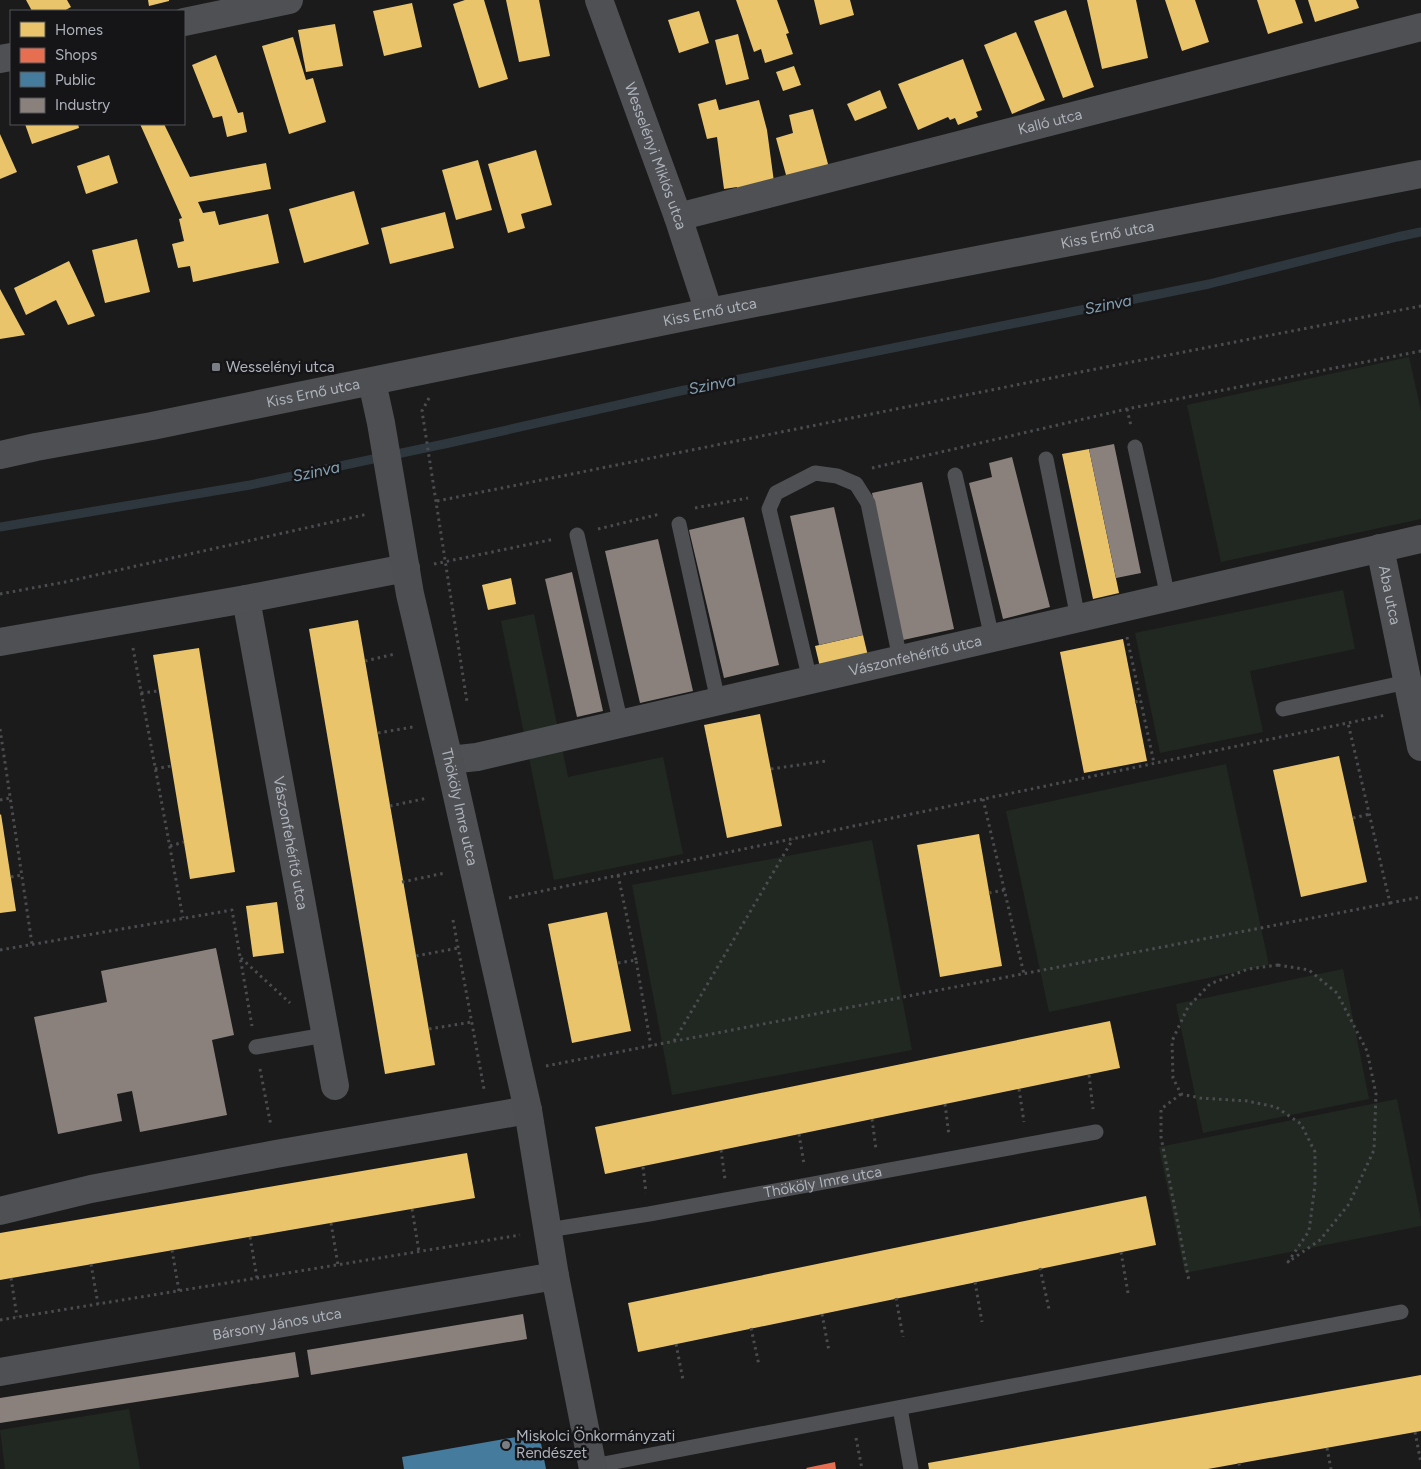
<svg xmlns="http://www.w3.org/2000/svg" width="1421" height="1469" font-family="Figtree,sans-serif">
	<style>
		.green { fill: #212821 }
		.homes { fill: #e9c46a }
		.shops { fill: #e76f51 }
		.public { fill: #457b9d }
		.industry { fill: #8a817c }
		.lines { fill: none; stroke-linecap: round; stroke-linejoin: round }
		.stream { stroke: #2e373d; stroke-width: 9 }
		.path { stroke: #4b4c4f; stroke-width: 3; stroke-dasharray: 2.5 4; stroke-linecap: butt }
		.lane { stroke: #4f5054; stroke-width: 15 }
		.street { stroke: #4f5054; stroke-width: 28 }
		.secondary { stroke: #4e4f52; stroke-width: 28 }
		.poi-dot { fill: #7a7d83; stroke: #151517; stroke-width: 2 }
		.labels { text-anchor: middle; stroke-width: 5; stroke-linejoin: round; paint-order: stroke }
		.street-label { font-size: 15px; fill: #adb2bb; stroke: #151517 }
		.poi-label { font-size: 15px; fill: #adb2bb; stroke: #151517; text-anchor: start }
		.water-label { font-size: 16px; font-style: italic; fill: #85a2b5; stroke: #151517 }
	</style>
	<rect width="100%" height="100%" fill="#1b1b1b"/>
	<g class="green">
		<path d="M1409 357 1421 411V519L1221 562 1187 405Z"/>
		<path d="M1343 590 1355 649 1250 671 1263 732 1160 753 1135 633Z"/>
		<path d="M534 614 568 777 663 757 683 854 554 880 501 621Z"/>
		<path d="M1226 764 1269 965 1049 1012 1006 811Z"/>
		<path d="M872 840 912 1050 672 1095 632 885Z"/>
		<path d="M1343 969 1369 1099 1203 1133 1176 1004Z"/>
		<path d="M1397 1099 1421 1220V1226L1185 1273 1159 1147Z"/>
		<path d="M129 1409 140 1469H5L0 1430Z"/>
	</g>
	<g class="homes">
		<path d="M26 0H67L71 7 64 11H32Z"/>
		<path d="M148 0H169V1L149 6Z"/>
		<path d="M465 0H484L508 79 479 88 453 4Z"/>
		<path d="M506 0H539L550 56 519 62Z"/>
		<path d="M736 0H777L789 33 786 34 793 54 765 63 761 49 754 52Z"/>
		<path d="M814 0H850L854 15 820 25Z"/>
		<path d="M1087 0H1136L1148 58 1102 69Z"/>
		<path d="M1165 0H1195L1209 42 1182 51Z"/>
		<path d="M1257 0H1295L1303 23 1268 34Z"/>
		<path d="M1308 0H1356L1359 8 1315 22Z"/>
		<path d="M412 3 422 47 384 56 373 11Z"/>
		<path d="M1066 10 1094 87 1063 98 1034 21Z"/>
		<path d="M699 11 709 43 679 53 668 20Z"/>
		<path d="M335 24 343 66 306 72 298 30Z"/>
		<path d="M1016 32 1045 100 1012 114 984 45Z"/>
		<path d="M738 34 749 79 726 85 715 40Z"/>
		<path d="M293 37 306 80 313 78 326 122 289 134 262 46Z"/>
		<path d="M216 55 238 113 243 112 247 132 227 137 222 116 213 118 192 65Z"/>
		<path d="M963 59 982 110 976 112 978 117 958 125 955 118 950 120 948 117 918 130 898 84Z"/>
		<path d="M794 66 801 85 783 91 776 72Z"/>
		<path d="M880 90 887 108 855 121 847 104Z"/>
		<path d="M716 99 719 110 759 100 767 130 774 182 737 192V187L724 189 717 137 707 139 698 104Z"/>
		<path d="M813 109 831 175 789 186 776 138 793 133 789 115Z"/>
		<path d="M25 124H78L79 128 32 144Z"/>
		<path d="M140 124H164L190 177 266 163 271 189 198 202 203 213 215 211 219 225 268 214 279 263 193 282 190 266 178 268 172 244 184 241 179 219 182 218Z"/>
		<path d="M0 134 17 172 0 179Z"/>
		<path d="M536 150 552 205 521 214 525 228 508 233 488 164Z"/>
		<path d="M109 155 118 183 86 194 77 166Z"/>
		<path d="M478 160 492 210 456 220 442 170Z"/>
		<path d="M354 191 369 244 304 263 289 209Z"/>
		<path d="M445 212 454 248 390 264 381 228Z"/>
		<path d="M137 239 150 292 105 303 92 250Z"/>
		<path d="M69 261 95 316 68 325 56 300 26 315 14 288Z"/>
		<path d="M0 289 25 335 0 339Z"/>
		<path d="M1089 449 1119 593 1093 599 1062 454Z"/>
		<path d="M511 578 516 604 488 610 482 585Z"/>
		<path d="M358 620 435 1065 385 1074 309 629Z"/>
		<path d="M863 635 868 656 820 667 815 646Z"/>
		<path d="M1123 639 1147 761 1084 773 1060 652Z"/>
		<path d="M199 648 235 872 190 879 153 655Z"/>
		<path d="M760 714 782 826 727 838 704 725Z"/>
		<path d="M1339 756 1367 882 1301 897 1273 770Z"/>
		<path d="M1 814 16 911 0 913V815Z"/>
		<path d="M979 834 1002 966 940 977 917 845Z"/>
		<path d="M277 902 284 953 253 957 246 906Z"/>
		<path d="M607 912 631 1031 572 1043 548 924Z"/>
		<path d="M1110 1021 1120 1068 605 1174 595 1127Z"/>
		<path d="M467 1153 475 1198 0 1280V1233Z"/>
		<path d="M1146 1196 1156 1245 638 1352 628 1303Z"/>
		<path d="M1421 1375V1431L1208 1469H929L928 1463Z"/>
	</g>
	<path class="shops" d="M835 1462 836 1469H807L806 1468Z"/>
	<path class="public" d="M539 1433 546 1469H404L402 1457Z"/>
	<g class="industry">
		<path d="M1114 444 1141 573 1116 578 1089 449Z"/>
		<path d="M1012 457 1050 607 1003 619 969 483 992 477 989 463Z"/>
		<path d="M922 482 954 629 903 640 872 493Z"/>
		<path d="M834 507 863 635 819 645 790 516Z"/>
		<path d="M744 517 779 665 724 678 689 530Z"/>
		<path d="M658 539 693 691 640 703 605 551Z"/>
		<path d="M572 572 603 711 577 717 545 579Z"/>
		<path d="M216 948 234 1035 212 1040 227 1115 140 1132 132 1091 117 1094 122 1121 58 1134 34 1017 107 1002 101 971Z"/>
		<path d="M523 1314 527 1339 311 1375 307 1350Z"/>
		<path d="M295 1352 299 1377 0 1423V1398Z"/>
	</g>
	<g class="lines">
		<path class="stream" d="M0 527 250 485 449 443 680 391 1209 284 1397 237 1421 232"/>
		<g class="path">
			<path d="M429 398 422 411 467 702"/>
			<path d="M1127 409 1131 426"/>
			<path d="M872 468 1127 409 1421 351"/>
			<path d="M437 501 1096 369 1421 306"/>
			<path d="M695 508 748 498"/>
			<path d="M598 529 660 514"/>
			<path d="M434 564 555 539"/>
			<path d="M0 594 65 582 368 514"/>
			<path d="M1127 637 1154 763"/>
			<path d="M133 648 183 918"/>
			<path d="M365 661 395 654"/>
			<path d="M141 693 159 691"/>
			<path d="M1135 702 1141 701"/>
			<path d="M0 729 32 944"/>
			<path d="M378 733 413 727"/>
			<path d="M155 769 171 766"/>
			<path d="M771 769 826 761"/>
			<path d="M983 799 1024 974"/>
			<path d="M0 800 10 798"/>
			<path d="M390 806 428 798"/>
			<path d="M1353 818 1370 814"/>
			<path d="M170 846 184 842"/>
			<path d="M618 875 636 960"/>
			<path d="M11 877 22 875"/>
			<path d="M402 882 445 873"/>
			<path d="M989 893 1005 890"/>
			<path d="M509 898 1386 715"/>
			<path d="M1390 903 1421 897"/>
			<path d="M453 920 484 1089"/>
			<path d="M0 950 232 910 252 1026"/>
			<path d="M416 956 458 948"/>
			<path d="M241 958 290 1003"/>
			<path d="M618 963 636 960 651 1046"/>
			<path d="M1278 965 1309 970 1337 993 1367 1051 1376 1094 1374 1150 1349 1204 1320 1240 1288 1262 1309 1231 1315 1185V1152L1301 1124 1276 1107 1247 1101 1200 1098 1181 1094 1173 1078 1172 1041 1188 1007 1210 984 1248 969Z"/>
			<path d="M429 1029 472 1022"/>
			<path d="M674 1041 793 839"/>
			<path d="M546 1066 1390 903 1348 723"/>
			<path d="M260 1069 271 1126"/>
			<path d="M1089 1075 1093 1109"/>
			<path d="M1019 1089 1024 1122"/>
			<path d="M1181 1094 1161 1109V1137L1189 1281"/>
			<path d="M945 1104 949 1136"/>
			<path d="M872 1119 876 1149"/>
			<path d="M799 1134 804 1164"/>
			<path d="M721 1150 725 1179"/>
			<path d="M643 1167 646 1193"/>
			<path d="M412 1209 419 1252"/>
			<path d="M331 1223 338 1265"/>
			<path d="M250 1237 257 1278"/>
			<path d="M172 1250 179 1291"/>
			<path d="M1121 1252 1128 1293"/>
			<path d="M91 1264 98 1304"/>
			<path d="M1040 1268 1049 1309"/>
			<path d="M11 1278 17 1317"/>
			<path d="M975 1282 982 1322"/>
			<path d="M896 1298 903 1337"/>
			<path d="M822 1314 829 1351"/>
			<path d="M0 1320 520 1235"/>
			<path d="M751 1328 759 1365"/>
			<path d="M676 1344 683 1380"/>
			<path d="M1415 1432 1421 1463"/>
			<path d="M856 1438 862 1469"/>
			<path d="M1327 1448 1331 1469"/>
			<path d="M1239 1463 1240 1469"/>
		</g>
		<g class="lane">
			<path d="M1135 447 1168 597"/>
			<path d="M1046 459 1078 618"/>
			<path d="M955 475 992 638"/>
			<path d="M679 524 718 701"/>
			<path d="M577 535 621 724"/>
			<path d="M810 680 769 509 776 493 815 473 837 476 856 484 868 503 900 659"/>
			<path d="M1283 709 1407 682"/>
			<path d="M256 1047 325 1035"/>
			<path id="s1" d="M548 1230 649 1214 1096 1132"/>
			<path d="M900 1408 911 1469"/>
			<path d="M593 1466 1401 1312"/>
		</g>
		<g class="street">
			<path id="s2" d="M599 0 678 217 709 312"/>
			<path d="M184 22 289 0"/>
			<path d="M0 59 11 57"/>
			<path id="s3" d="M678 217 1421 27"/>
			<path id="s4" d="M1380 548 1421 747"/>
			<path id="s5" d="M246 599 335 1086"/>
			<path d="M0 642 246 599 406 568"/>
			<path id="s6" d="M449 760 477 757 1421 539"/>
			<path d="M0 1211 91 1189 276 1154 528 1110"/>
			<path id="s7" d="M0 1372 555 1276"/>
		</g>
		<g class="secondary">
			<path id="s8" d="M372 382 381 423 410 594 449 760 528 1110 555 1276 593 1469"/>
			<path id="s9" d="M0 455 36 447 152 426 709 312 1421 174"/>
		</g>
	</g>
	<g class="poi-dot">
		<rect x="211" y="362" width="10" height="10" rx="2.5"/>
		<circle cx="506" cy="1445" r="5"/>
	</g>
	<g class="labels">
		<g class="street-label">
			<text dy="5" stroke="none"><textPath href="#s3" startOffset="384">Kalló utca</textPath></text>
			<text dy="5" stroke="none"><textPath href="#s2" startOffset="166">Wesselényi Miklós utca</textPath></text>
			<text dy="5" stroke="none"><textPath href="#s9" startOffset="1129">Kiss Ernő utca</textPath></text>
			<text dy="5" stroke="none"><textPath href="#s9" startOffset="724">Kiss Ernő utca</textPath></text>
			<text dy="5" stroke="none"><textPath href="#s9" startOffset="319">Kiss Ernő utca</textPath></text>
			<text dy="5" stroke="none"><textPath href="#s4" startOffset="48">Aba utca</textPath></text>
			<text dy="5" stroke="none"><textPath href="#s6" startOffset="478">Vászonfehérítő utca</textPath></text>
			<text dy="5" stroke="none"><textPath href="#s8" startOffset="434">Thököly Imre utca</textPath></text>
			<text dy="5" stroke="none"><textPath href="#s5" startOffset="248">Vászonfehérítő utca</textPath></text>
			<text dy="5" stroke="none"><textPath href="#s1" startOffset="279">Thököly Imre utca</textPath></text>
			<text dy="5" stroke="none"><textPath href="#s7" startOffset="281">Bársony János utca</textPath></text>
		</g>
		<g class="poi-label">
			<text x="226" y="372">Wesselényi utca</text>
			<text x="516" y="1441">Miskolci Önkormányzati<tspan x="516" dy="17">Rendészet</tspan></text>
		</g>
		<g class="water-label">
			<text transform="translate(1108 304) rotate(-11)" y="6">Szinva</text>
			<text transform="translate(712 384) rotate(-11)" y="6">Szinva</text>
			<text transform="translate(316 471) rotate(-12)" y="6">Szinva</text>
		</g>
	</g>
	<rect x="10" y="10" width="175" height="115" fill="#151517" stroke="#525459"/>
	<rect x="20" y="22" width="25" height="15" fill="#e9c46a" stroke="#525459"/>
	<text x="55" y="35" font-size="15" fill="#adb2bb">Homes</text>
	<rect x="20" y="48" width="25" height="15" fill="#e76f51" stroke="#525459"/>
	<text x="55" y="60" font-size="15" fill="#adb2bb">Shops</text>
	<rect x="20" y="72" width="25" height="15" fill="#457b9d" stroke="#525459"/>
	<text x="55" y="85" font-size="15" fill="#adb2bb">Public</text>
	<rect x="20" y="98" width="25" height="15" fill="#8a817c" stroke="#525459"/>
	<text x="55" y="110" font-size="15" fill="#adb2bb">Industry</text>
</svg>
